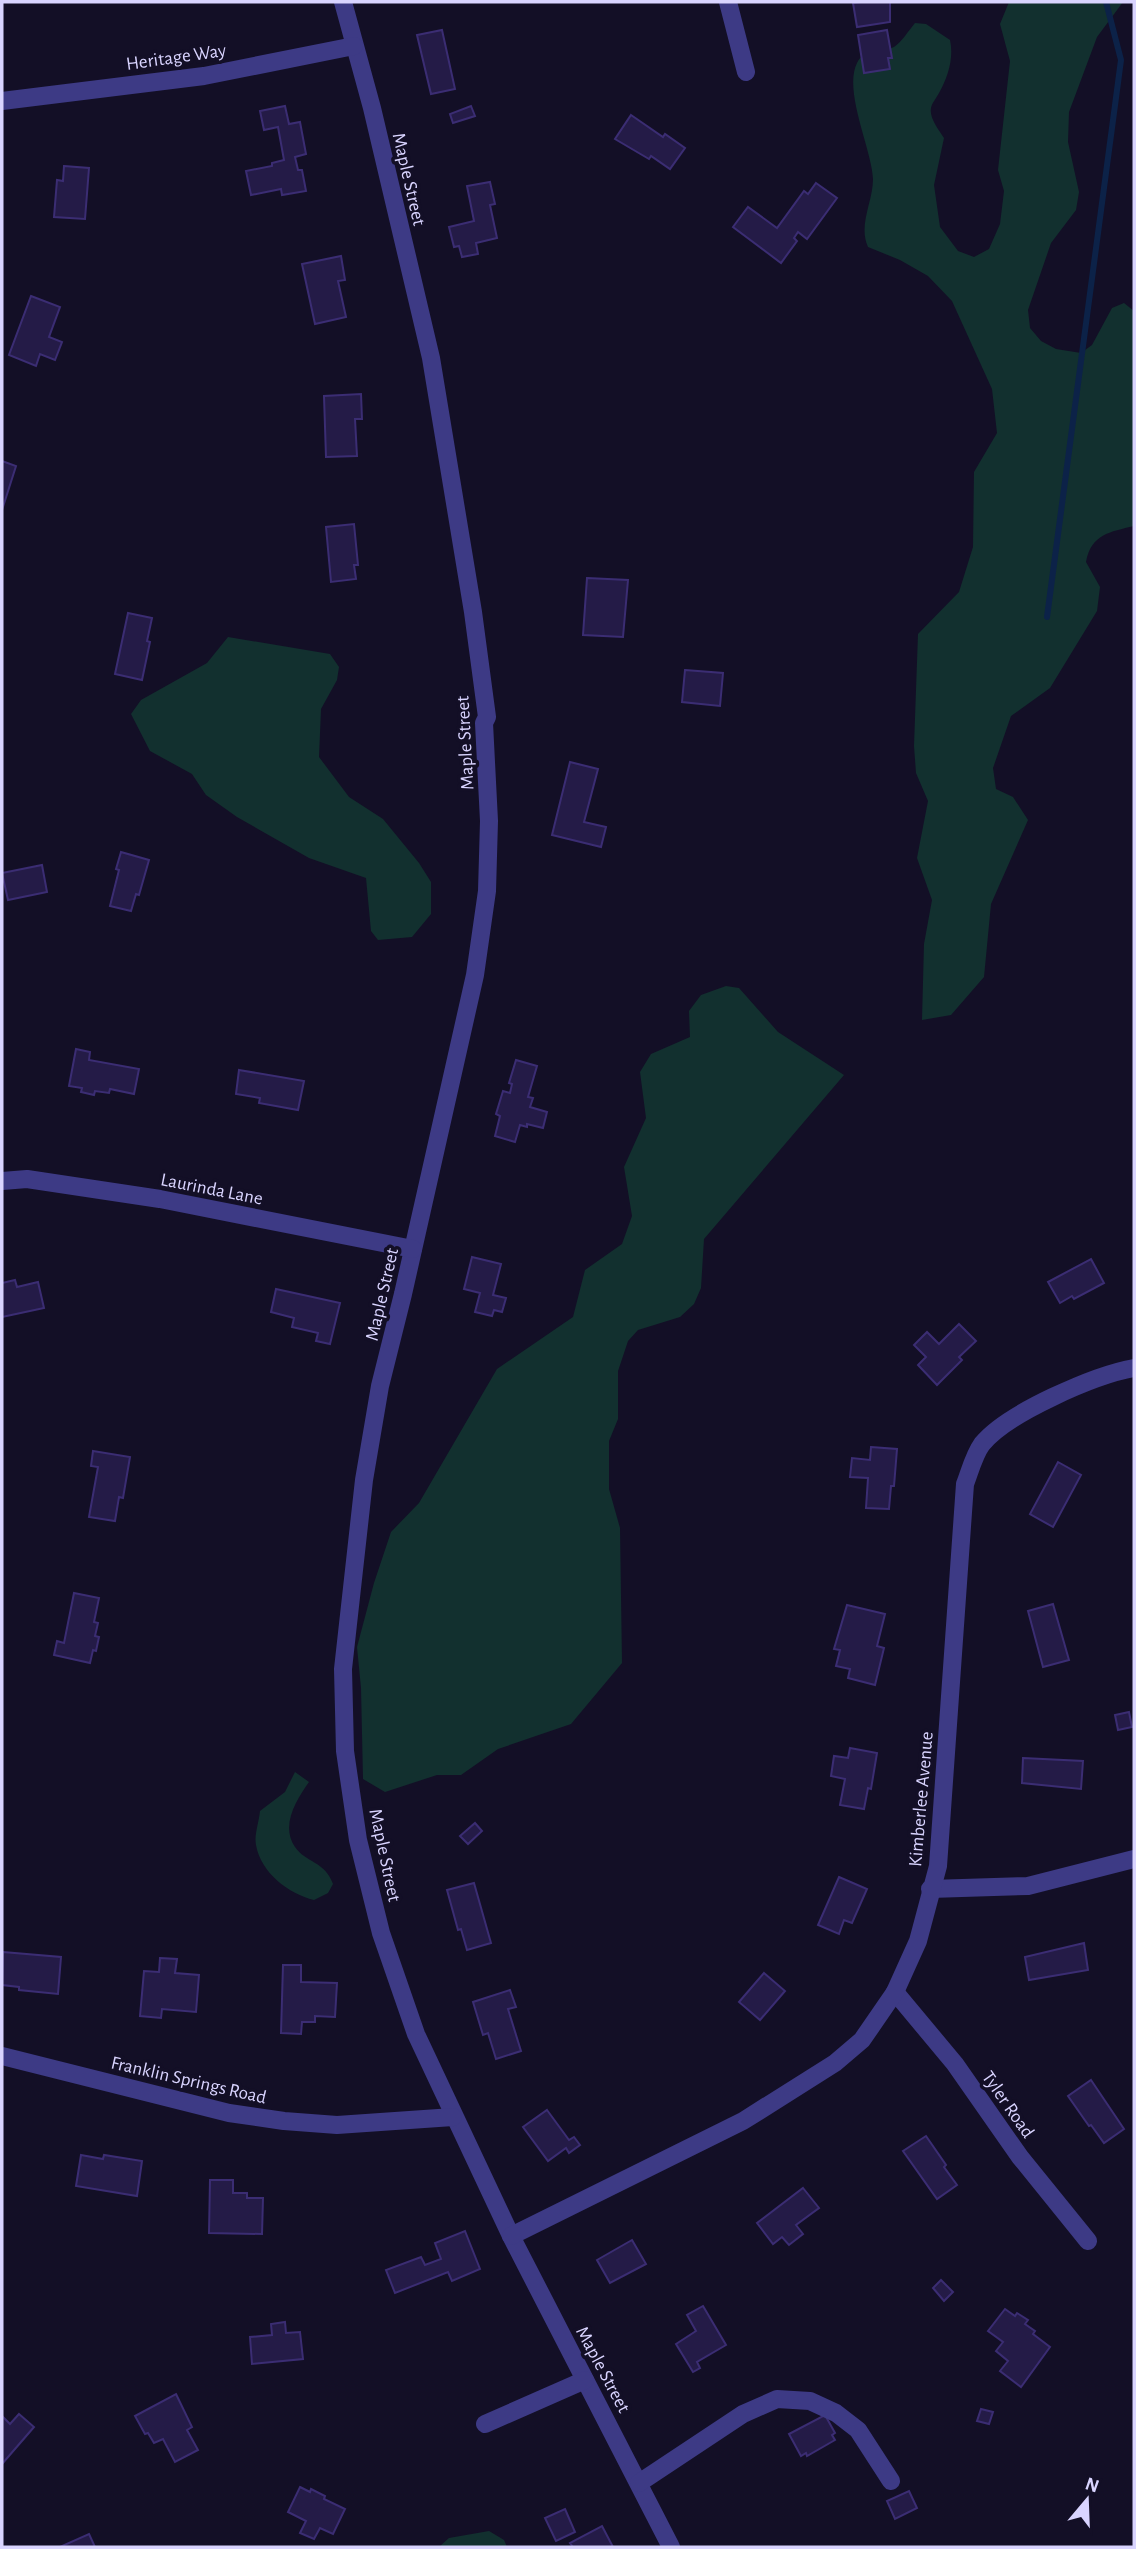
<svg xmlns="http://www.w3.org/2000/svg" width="1136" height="2549" font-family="'Alegreya Sans',sans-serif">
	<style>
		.green { fill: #12302f }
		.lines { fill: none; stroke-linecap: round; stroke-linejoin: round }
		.stream { stroke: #0c2248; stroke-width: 6 }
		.building { fill: #241b47; stroke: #3b2d73; stroke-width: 2 }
		.minor { stroke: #3d3a85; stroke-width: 18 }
		.labels { text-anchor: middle; stroke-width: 7; stroke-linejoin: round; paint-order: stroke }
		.street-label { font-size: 19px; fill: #d9d4ff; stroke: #130f26 }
	</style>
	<rect width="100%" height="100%" fill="#130f26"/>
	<g class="green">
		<path d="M1009 2H1123L1097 37 1069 112 1068 142 1079 192 1076 210 1051 243 1028 310 1030 328 1041 341 1056 349 1081 353 1092 345 1112 308 1124 303 1134 311V526C1110 532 1091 534 1086 562L1100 587 1097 611 1050 688 1011 716 993 768 996 789 1013 797 1028 820 991 904 984 977 951 1015 922 1020 924 944 932 900 917 858 928 801 916 773 914 746 918 634 959 592 973 547 974 472 997 433 992 389 952 301 928 276 900 260 868 247C858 225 873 202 873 179 872 150 843 91 857 63 865 47 880 53 894 47 901 43 909 30 915 23L926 24 950 40C954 58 948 77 939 93 937 97 932 103 931 108 929 118 939 130 944 138L934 185 940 227 958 251 974 257 989 249 1000 224 1004 191 998 170 1010 61 1000 24Z"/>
		<path d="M228 637 330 654 339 667 337 680 321 709 319 757 349 797 383 819 419 863 431 882V914L412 937 378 940 371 931 366 878 309 858 237 817 206 795 192 774 150 751 131 714 141 700 207 663Z"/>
		<path d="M726 986 739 988 778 1032 844 1075 704 1239 701 1288 694 1304 680 1317 638 1330 628 1341 618 1371V1419L609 1441V1489L620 1528 622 1663 571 1724 498 1749 461 1775H437L385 1792 363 1779 361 1688 357 1647 374 1583 391 1532 419 1503 497 1369 573 1317 585 1270 622 1244 632 1216 624 1167 646 1118 640 1072 651 1054 690 1037 689 1011 701 995Z"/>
		<path d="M295 1772 309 1782C297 1799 280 1825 295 1847 306 1863 325 1861 333 1884L328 1893 314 1900C289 1894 261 1873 256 1845 254 1835 259 1822 260 1811L285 1792Z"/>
		<path d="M489 2531 504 2540 507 2547H439L449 2538Z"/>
	</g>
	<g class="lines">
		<path class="stream" d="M1047 617 1121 60 1106 2"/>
	</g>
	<g class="building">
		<path d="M861 2H890V22L857 27 853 3Z"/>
		<path d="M442 30 455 89 431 94 417 35Z"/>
		<path d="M887 30 892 58H888L890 69 864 73 858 35Z"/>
		<path d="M285 106 289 124 300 122 306 154 295 157 298 170H302L306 191 282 195 281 189 251 195 246 171 272 166V163L284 160 278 127 264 130 260 111Z"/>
		<path d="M471 106 475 116 453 123 450 114Z"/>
		<path d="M631 115 663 137 665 134 685 148 670 169 651 156 649 159 615 139Z"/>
		<path d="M64 166 89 168 85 219 54 217 57 180 63 181Z"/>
		<path d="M490 182 495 204 490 205 497 238 476 243 478 254 462 257 459 246 454 247 449 227 474 221 467 186Z"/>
		<path d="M816 183 837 198 807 239 798 232 794 238 797 241 781 263 733 227 748 207 777 228 804 191 808 194Z"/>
		<path d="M341 256 345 280 338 281 346 317 315 324 302 264Z"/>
		<path d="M31 296 60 307 49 337 62 342 55 360 40 354 36 366 9 355Z"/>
		<path d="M361 394 362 419H355L357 456 326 457 324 396Z"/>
		<path d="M2 461 16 466 2 510Z"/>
		<path d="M354 524 358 565H354L356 579 331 582 326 527Z"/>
		<path d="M587 578 628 580 623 637 583 635Z"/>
		<path d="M128 613 152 618 147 641 150 642 142 680 115 674Z"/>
		<path d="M685 670 723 673 720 706 682 702Z"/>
		<path d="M570 762 598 769 584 822 606 827 601 847 552 835Z"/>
		<path d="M121 852 149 860 139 895 136 894 131 911 110 906 119 870 116 869Z"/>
		<path d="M42 865 47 892 8 900 2 873Z"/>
		<path d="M76 1049 90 1052 89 1060 139 1069 134 1094 110 1089 109 1093 95 1091 94 1095 81 1092 82 1088 69 1086Z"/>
		<path d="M516 1060 537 1066 528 1097 533 1098 530 1107 547 1112 543 1128 527 1124V1127L520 1125 515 1142 495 1136 500 1116 496 1114 503 1091 510 1093 512 1084 509 1083Z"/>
		<path d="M239 1070 304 1081 298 1110 259 1103 260 1098 236 1094Z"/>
		<path d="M472 1257 501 1264 493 1295 506 1298 502 1312 494 1310 492 1316 475 1312 480 1293 464 1289Z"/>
		<path d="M1091 1259 1104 1283 1074 1299 1072 1296 1060 1303 1048 1282Z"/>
		<path d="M15 1280 17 1287 38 1282 44 1308 2 1317V1283Z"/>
		<path d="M276 1289 340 1303 330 1344 316 1341 318 1333 292 1327 294 1318 271 1312Z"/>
		<path d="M959 1324 976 1341 959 1357 962 1360 937 1385 918 1365 926 1357 914 1345 927 1332 939 1344Z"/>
		<path d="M871 1447 897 1449 894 1486H891L889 1509 866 1508 868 1478 850 1477 852 1458 870 1460Z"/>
		<path d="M93 1451 130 1457 123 1498 119 1497 115 1521 89 1517 98 1467 91 1466Z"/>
		<path d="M1058 1462 1081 1475 1053 1527 1030 1514Z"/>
		<path d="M74 1593 99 1598 94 1622 98 1623 95 1636 99 1637 96 1651 93 1650 90 1663 54 1655 57 1641 64 1643Z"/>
		<path d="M1053 1604 1069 1660 1043 1667 1028 1611Z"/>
		<path d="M847 1605 885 1614 877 1646 884 1648 875 1685 848 1678 850 1669 836 1666 840 1650 834 1649Z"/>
		<path d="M1129 1712 1132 1727 1118 1730 1115 1715Z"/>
		<path d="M850 1748 877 1753 871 1789 868 1788 864 1809 840 1805 845 1779 831 1776 834 1756 848 1758Z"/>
		<path d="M1023 1758 1083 1761 1081 1789 1022 1783Z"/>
		<path d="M475 1823 482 1831 468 1844 460 1836Z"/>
		<path d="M839 1877 867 1889 852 1923 844 1920 839 1934 818 1925Z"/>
		<path d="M474 1883 491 1943 467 1950 461 1929 458 1930 447 1890Z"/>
		<path d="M1084 1943 1088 1970 1029 1980 1025 1957Z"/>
		<path d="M3 1952 61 1957 58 1994 19 1990V1987L2 1985Z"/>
		<path d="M160 1958 177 1959 175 1973 199 1975 196 2012 162 2009 161 2018 140 2016 144 1971 159 1972Z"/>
		<path d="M283 1965H301V1982L337 1983 335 2017 315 2016V2022H302L301 2034 281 2033Z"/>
		<path d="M764 1973 785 1991 760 2020 739 2002Z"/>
		<path d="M510 1990 516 2007 508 2009 521 2051 496 2059 488 2033 483 2035 473 2002Z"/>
		<path d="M1091 2080 1124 2129 1104 2143 1091 2125 1089 2126 1068 2096Z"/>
		<path d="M547 2110 569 2140 574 2137 580 2145 569 2153 566 2148 548 2161 523 2127Z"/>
		<path d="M926 2136 946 2165 944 2167 957 2185 937 2199 903 2151Z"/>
		<path d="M81 2155 103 2159 104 2155 142 2161 137 2196 76 2186Z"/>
		<path d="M210 2180H233V2193H247V2198H263L262 2234 209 2233Z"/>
		<path d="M803 2188 819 2208 796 2225 803 2234 789 2245 782 2237 773 2244 757 2223Z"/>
		<path d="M465 2231 480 2269 452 2281 448 2272 395 2293 386 2270 421 2257 425 2265 441 2259 435 2243Z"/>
		<path d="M632 2240 646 2264 610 2283 597 2260Z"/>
		<path d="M941 2280 953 2292 944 2301 933 2288Z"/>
		<path d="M703 2306 726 2345 697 2362 700 2368 693 2372 676 2344 696 2331 687 2315Z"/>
		<path d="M1005 2309 1015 2316 1017 2313 1028 2320 1025 2324 1035 2331 1033 2334 1050 2347 1021 2387 1000 2371 1008 2361 996 2351 1003 2342 988 2331Z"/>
		<path d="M285 2322 286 2333 300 2332 303 2359 252 2364 250 2337 272 2335 271 2324Z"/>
		<path d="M176 2394 192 2427 187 2430 198 2450 175 2462 163 2439 154 2443 148 2433 145 2434 135 2416Z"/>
		<path d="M981 2409 993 2412 989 2424 977 2421Z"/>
		<path d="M19 2414 34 2427 2 2464V2416L10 2424Z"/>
		<path d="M825 2415 835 2433 832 2435 835 2440 807 2456 806 2453 801 2456 789 2434Z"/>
		<path d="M300 2487 310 2492 311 2489 325 2496 324 2499 345 2509 333 2534 320 2528 314 2539 300 2533 306 2521 288 2512Z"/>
		<path d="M909 2491 917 2508 895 2519 887 2501Z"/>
		<path d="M565 2509 575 2532 556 2541 545 2518Z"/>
		<path d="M602 2526 613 2547H573L570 2543Z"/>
		<path d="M89 2534 95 2547H60Z"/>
	</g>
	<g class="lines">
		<g class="minor">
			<path d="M343 2 372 108 431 358 473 612 487 717 484 723 489 821 487 891 475 975 403 1294 380 1386 364 1480 343 1669 345 1751 358 1840 381 1933 416 2034 511 2236 671 2547"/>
			<path d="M728 2 746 72"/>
			<path d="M2 101 204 76 354 46"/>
			<path d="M2 1181 27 1179 160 1199 413 1249"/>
			<path d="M930 1889 1028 1886 1134 1859"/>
			<path d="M895 1992 955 2064 1020 2157 1088 2241"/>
			<path d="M2 2056 229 2113 284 2121 337 2125 453 2117"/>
			<path d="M511 2236 743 2121 835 2063 862 2040 895 1992 918 1941 938 1866 965 1484C970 1471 974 1455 982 1444 1007 1413 1095 1375 1134 1368"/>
			<path d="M485 2424 585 2380"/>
			<path d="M639 2483 743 2414 777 2399 810 2401 836 2413 858 2430 891 2481"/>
		</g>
	</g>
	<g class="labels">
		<g class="street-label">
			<text transform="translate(176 56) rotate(-8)" y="7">Heritage Way</text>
			<text transform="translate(410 179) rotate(77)" y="7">Maple Street</text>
			<text transform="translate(464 743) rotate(-93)" y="7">Maple Street</text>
			<text transform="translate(212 1188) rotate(11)" y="7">Laurinda Lane</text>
			<text transform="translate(381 1294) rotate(-77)" y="7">Maple Street</text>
			<text transform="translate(920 1799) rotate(-85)" y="7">Kimberlee Avenue</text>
			<text transform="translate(386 1855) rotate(78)" y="7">Maple Street</text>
			<text transform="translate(189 2079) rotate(13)" y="7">Franklin Springs Road</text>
			<text transform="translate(1009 2104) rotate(55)" y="7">Tyler Road</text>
			<text transform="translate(604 2369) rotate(62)" y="7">Maple Street</text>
		</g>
	</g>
	<rect width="1136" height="2549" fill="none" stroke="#d9d4ff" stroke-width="7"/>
	<g transform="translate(1087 2500) rotate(19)" stroke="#130f26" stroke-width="5" paint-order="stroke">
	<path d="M0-5L12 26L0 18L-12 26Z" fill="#d9d4ff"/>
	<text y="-10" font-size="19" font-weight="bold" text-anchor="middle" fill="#d9d4ff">N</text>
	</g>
</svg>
